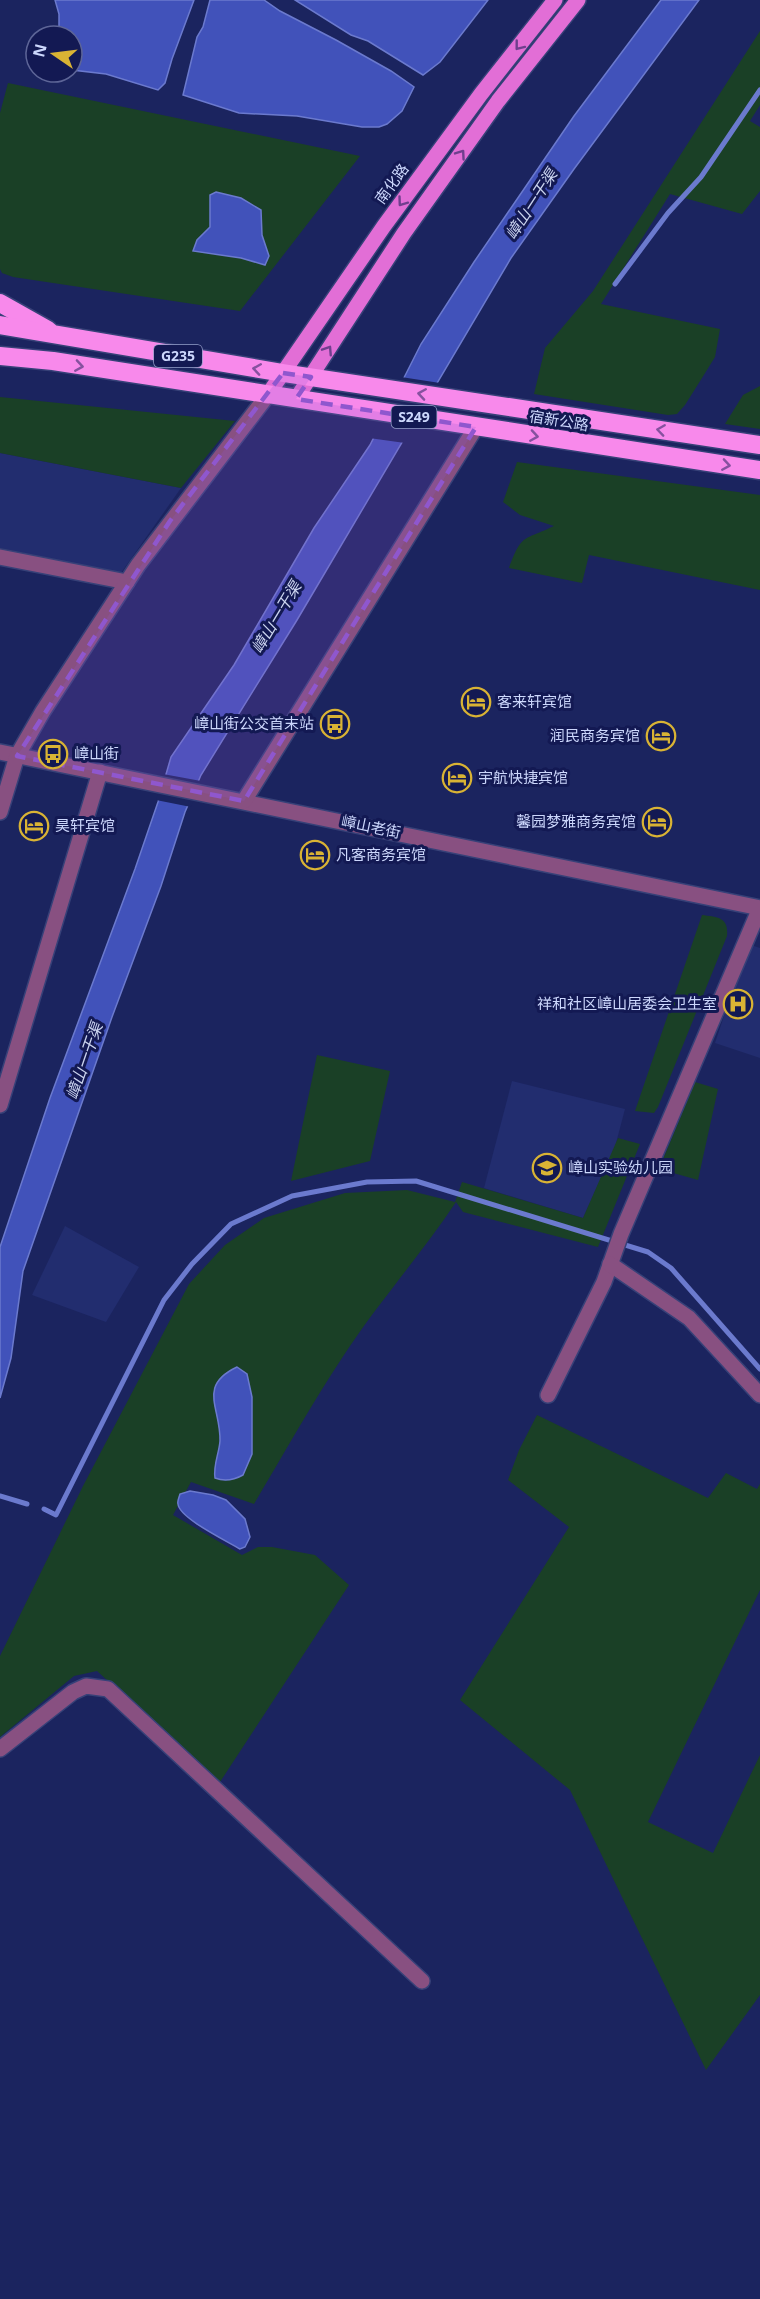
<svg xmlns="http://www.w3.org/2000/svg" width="760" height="2299" font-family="'Noto Sans','Noto Sans SC',sans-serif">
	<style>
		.built { fill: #222d6f }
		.green { fill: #1a4026 }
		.water { fill: #4152ba; stroke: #6b7ace; stroke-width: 1.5 }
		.pier { fill: #1b245f }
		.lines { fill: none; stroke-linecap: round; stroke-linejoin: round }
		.stream { stroke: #6b7ace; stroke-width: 5 }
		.minor-casing { stroke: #374178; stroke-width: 18 }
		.major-casing { stroke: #374178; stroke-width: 18 }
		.highway-casing { stroke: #374178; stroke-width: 21 }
		.minor { stroke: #885081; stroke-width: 15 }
		.major { stroke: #e26ed6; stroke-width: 15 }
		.highway { stroke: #f889eb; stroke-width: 18 }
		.oneway { stroke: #703f8e }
		.oneway2 { stroke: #86519f }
		.marked { fill: #8f57ce; fill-opacity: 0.2; stroke: #8f57ce; stroke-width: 4.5; stroke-dasharray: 12 8; stroke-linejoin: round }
		.labels { text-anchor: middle; stroke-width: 6; stroke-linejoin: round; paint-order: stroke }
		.shield { fill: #131953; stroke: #949ec9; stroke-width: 1.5 }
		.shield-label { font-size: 14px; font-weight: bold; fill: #ccd7fc }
		.street-label { font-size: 15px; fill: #ccd7fc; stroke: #131953 }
		.poi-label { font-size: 15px; fill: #ccd7fc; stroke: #131953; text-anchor: start }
		.water-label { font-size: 16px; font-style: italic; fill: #cbd4ef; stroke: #131953 }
	</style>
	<rect width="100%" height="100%" fill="#1b245f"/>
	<g class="built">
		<path d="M0 453 181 488 121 573 0 548Z"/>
		<path d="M748 944 760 948V1058L715 1043Z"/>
		<path d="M512 1081 625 1109 615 1147 583 1218 484 1188Z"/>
		<path d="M65 1226 139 1267 106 1322 32 1295Z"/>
	</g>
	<g class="green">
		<path d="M760 31V105L750 121 760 127V191L742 214 670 194 601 304 720 329 715 357 702 378 685 405 677 414 668 415 534 394 545 348 593 291Z"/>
		<path d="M8 83 360 156 240 311 13 277 2 273 0 269V113Z"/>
		<path d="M760 386V429L725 424 743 395Z"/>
		<path d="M0 397 235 421 181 488 0 453Z"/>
		<path d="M517 462 760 495V590L589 555 582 583 509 568C522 533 523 541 554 526L520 515 503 502Z"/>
		<path d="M702 915C717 917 729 917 727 936L658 1107 654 1113 635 1111Z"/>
		<path d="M317 1055 390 1071 370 1161 291 1181Z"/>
		<path d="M695 1082 718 1089 698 1180 659 1169Z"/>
		<path d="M618 1138 640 1144 598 1247 463 1212 456 1202C420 1256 377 1304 342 1358 311 1405 283 1455 254 1504L191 1482 173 1515 242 1555 258 1547H272L315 1555 349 1585 220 1782 97 1671 74 1676 0 1737V1656L83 1486 189 1284 225 1245 264 1218 345 1193 407 1190 455 1202 462 1182 583 1218Z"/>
		<path d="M537 1415 708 1498 726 1473 757 1489 760 1484V1590L648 1822 713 1853 760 1755V1995L706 2070 570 1790 460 1700 569 1527 508 1480 519 1450Z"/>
	</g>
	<g class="water">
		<path d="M55 0H194L172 59 165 83 158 90 106 74 72 70V36H59V14Z"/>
		<path d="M210 0H264L280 11 336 40 391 71 414 87 402 111 387 124 379 127H362L297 116 239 113 183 95 197 37 203 27Z"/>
		<path d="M295 0H488L440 62 423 75 368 41 351 35Z"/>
		<path d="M661 0H699L574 169 511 258 297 620 201 775 185 812 161 886 112 1017 23 1271 11 1358 0 1398V1247L50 1098 135 869 158 802 171 757 234 665 314 528 370 445 421 344 474 262 574 116Z"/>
		<path d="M216 192 241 198 261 210 262 235 269 256 265 265 241 258 193 251 197 240 210 227V195Z"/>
		<path d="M237 1367 247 1374 252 1397V1454L243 1475C234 1480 225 1482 215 1478 213 1465 219 1454 220 1441 221 1408 197 1386 237 1367Z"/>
		<path d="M190 1491 213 1495 226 1500 245 1519 250 1537 245 1547 240 1549C227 1541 179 1518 178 1504 177 1501 179 1498 180 1494Z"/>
	</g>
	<g class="pier">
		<path d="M401 377 440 383 405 443 369 438Z"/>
		<path d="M163 774 201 781 191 807 156 800Z"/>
	</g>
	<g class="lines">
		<g class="stream">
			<path d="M615 284 668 213 701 177 760 90"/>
			<path d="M0 1496 27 1504"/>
			<path d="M44 1509 56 1515 164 1300 192 1264 231 1224 292 1196 367 1182 416 1181 648 1252 671 1268 760 1369"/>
		</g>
		<g class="minor-casing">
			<g id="minor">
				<path d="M0 557 127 582"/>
				<path d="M0 752 760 908 621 1234 604 1282 548 1395"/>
				<path d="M244 801 476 427"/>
				<path d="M0 812 17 756 43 711 138 565 267 396"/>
				<path d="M0 1105 100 772"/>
				<path d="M610 1264 689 1318 760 1395"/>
				<path d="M0 1749 73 1692 86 1686 108 1689 422 1981"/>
			</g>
		</g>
		<g class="major-casing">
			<g id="major">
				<path d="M267 396 384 226 481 94 555 0"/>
				<path d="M296 399 404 233 498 101 578 0"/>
			</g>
		</g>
		<g class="highway-casing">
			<g id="highway">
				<path d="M0 303 48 330"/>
				<path d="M0 325 283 373 760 445"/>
				<path d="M0 356 53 361 760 470"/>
			</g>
		</g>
		<use href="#minor" class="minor"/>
		<use href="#major" class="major"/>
		<use href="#highway" class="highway"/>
	</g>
	<defs><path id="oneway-chevron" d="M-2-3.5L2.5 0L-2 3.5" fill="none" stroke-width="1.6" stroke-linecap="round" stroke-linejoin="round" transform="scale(1.5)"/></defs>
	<g class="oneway">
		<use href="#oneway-chevron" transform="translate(519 46) rotate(128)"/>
		<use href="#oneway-chevron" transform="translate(461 154) rotate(-55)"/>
		<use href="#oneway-chevron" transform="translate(402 202) rotate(126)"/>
		<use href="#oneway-chevron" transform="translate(328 350) rotate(-57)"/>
	</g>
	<g class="oneway2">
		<use href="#oneway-chevron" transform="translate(79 366) rotate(9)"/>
		<use href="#oneway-chevron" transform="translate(257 369) rotate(-171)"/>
		<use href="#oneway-chevron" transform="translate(422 394) rotate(-171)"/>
		<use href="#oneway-chevron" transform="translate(661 430) rotate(-172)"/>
		<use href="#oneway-chevron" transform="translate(534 436) rotate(9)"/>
		<use href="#oneway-chevron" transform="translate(726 465) rotate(9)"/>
	</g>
	<path class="marked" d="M283 373 311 377 296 399 476 427 244 801 17 756 170 521Z"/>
	<defs>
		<g id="hotel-ring" transform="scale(1.5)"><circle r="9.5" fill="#131953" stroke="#d9b334" stroke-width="1.5"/><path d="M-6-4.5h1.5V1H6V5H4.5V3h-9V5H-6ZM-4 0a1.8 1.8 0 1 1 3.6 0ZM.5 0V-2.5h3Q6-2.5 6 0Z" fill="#d9b334"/></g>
		<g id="bus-ring" transform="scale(1.5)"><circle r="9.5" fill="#131953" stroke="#d9b334" stroke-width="1.5"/><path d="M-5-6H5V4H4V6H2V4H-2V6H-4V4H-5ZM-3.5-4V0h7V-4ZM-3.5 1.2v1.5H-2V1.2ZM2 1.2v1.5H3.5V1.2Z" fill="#d9b334"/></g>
		<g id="hospital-ring" transform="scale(1.5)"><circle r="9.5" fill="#131953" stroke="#d9b334" stroke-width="1.5"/><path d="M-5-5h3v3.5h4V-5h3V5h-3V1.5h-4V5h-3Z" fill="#d9b334"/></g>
		<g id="school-ring" transform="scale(1.5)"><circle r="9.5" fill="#131953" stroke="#d9b334" stroke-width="1.5"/><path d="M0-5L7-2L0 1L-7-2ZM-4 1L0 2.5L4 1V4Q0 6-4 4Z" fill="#d9b334"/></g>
	</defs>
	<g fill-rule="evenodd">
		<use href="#hotel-ring" x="476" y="702"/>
		<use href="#bus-ring" x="335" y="724"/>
		<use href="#hotel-ring" x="661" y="736"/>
		<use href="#bus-ring" x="53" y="754"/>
		<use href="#hotel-ring" x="457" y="778"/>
		<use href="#hotel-ring" x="657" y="822"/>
		<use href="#hotel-ring" x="34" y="826"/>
		<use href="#hotel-ring" x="315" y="855"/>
		<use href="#hospital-ring" x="738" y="1004"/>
		<use href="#school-ring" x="547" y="1168"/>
	</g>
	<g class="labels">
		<g class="shield">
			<rect x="154" y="345" width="48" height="22" rx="4.5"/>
			<rect x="391.5" y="406" width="45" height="22" rx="4.5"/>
		</g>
		<g class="shield-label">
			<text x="178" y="361">G235</text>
			<text x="414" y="422">S249</text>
		</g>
		<g class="street-label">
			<text transform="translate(392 184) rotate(-54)" y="5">南化路</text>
			<text transform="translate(559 421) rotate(9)" y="5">宿新公路</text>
			<text transform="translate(371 827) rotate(12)" y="5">嶂山老街</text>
		</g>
		<g class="poi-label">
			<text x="497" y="707">客来轩宾馆</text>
			<text x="314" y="729" text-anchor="end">嶂山街公交首末站</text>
			<text x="640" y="741" text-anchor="end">润民商务宾馆</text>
			<text x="74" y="759">嶂山街</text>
			<text x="478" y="783">宇航快捷宾馆</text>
			<text x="636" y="827" text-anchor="end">馨园梦雅商务宾馆</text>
			<text x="55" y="831">昊轩宾馆</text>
			<text x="336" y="860">凡客商务宾馆</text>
			<text x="717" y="1009" text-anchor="end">祥和社区嶂山居委会卫生室</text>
			<text x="568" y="1173">嶂山实验幼儿园</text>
		</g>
		<g class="water-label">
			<text transform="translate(531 204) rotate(-57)" y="6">嶂山一干渠</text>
			<text transform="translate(276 617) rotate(-59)" y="6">嶂山一干渠</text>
			<text transform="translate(84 1061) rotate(-71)" y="6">嶂山一干渠</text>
		</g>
	</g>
	<g transform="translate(54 54) rotate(284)"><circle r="28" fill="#131953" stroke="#5d6597" stroke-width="1.5"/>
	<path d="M0-4.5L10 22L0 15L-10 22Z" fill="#d9b334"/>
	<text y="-9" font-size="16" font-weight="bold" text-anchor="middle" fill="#ccd7fc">N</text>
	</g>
</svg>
